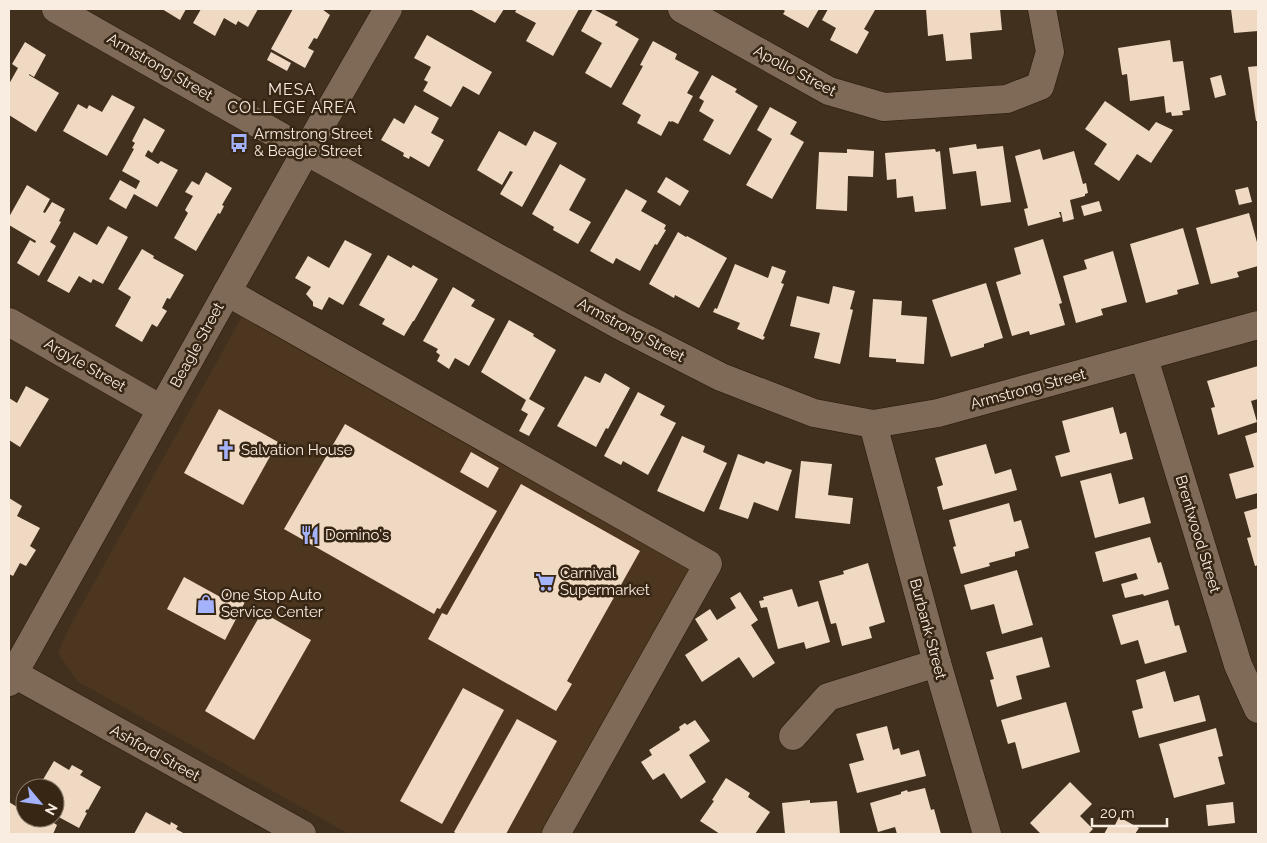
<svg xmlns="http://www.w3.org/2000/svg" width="1267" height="843" font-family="Raleway,sans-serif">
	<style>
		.built { fill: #4d361f }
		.building { fill: #f0d9c3 }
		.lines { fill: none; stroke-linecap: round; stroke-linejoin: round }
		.minor-casing { stroke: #281706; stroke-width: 29 }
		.minor { stroke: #7e6a56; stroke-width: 28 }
		.labels { text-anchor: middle; stroke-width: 5; stroke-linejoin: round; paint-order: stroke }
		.street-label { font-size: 15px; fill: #f9ede2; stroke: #372614 }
		.poi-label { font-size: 15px; fill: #f9ede2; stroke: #372614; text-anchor: start }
		.neighbourhood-label { font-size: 16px; letter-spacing: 1px; fill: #f9ede2; stroke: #372614 }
	</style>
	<rect width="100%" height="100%" fill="#42301e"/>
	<path class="built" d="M255 293 724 563 567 834H349L77 681 58 653 69 628Z"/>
	<g class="building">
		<path d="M162 9H186L180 20Z"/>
		<path d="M201 9H258L248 27 238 21 236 25 224 18 215 36 193 23Z"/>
		<path d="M293 9H322L330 15 317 39 314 38 308 48 314 51 305 68 271 49Z"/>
		<path d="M470 9H504L495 23Z"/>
		<path d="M517 9H579L553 56 526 41 536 23 515 12Z"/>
		<path d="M593 9 618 22 615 25 639 39 611 88 585 73 602 43 581 31Z"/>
		<path d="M782 9H819L808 28 783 14 785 11Z"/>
		<path d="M828 9 875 10 864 29 869 32 857 54 830 40 836 28 822 20Z"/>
		<path d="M926 9H1000L1002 30 970 33 972 59 946 61 943 34 928 36Z"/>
		<path d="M1231 9H1258V31L1234 33Z"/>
		<path d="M427 35 492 72 479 95 463 86 451 107 423 91 428 82 424 80 431 67 414 58Z"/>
		<path d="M1170 40 1173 62 1183 61 1190 110 1182 111 1183 115 1172 116 1171 112 1166 113 1164 96 1130 101 1127 74 1122 75 1118 48Z"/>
		<path d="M653 41 677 54 675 59 699 72 687 93 693 96 678 124 672 121 671 122 669 121 661 136 637 123 641 115 622 104 643 66 640 65Z"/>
		<path d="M25 42 46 55 34 77 29 74V75L59 93 36 132 9 115V84L18 68 12 64Z"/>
		<path d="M271 52 291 63 287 71 267 60Z"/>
		<path d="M1258 66V121H1256L1248 67Z"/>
		<path d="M712 75 737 89 735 92 758 106 730 155 703 140 714 120 699 111 704 101 699 98Z"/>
		<path d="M1221 75 1226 95 1215 98 1210 78Z"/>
		<path d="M112 95 135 107 107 156 63 131 78 104 87 109 89 105 102 112Z"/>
		<path d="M1105 101 1149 131 1156 122 1173 130 1151 163 1137 154 1119 181 1094 164 1107 144 1085 129Z"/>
		<path d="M415 105 439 118 431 133 444 140 429 167 410 156 409 159 403 156 404 153 381 140 394 118 404 124Z"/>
		<path d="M770 107 797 122 790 134 804 142 772 199 746 185 772 139 757 130Z"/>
		<path d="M144 118 165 130 152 153 148 150 145 156 158 164 161 161 178 170 157 207 134 194 126 209 109 199 120 180 136 189 140 181 122 171 134 149 132 148 135 143 132 141Z"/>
		<path d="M499 131 526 146 534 131 557 143 522 207 500 194 513 172 510 171 502 185 477 170Z"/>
		<path d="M976 144 977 149 1003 146 1011 202 981 206 976 171 953 174 949 148Z"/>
		<path d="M847 149 874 151 873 177 848 176 847 211 816 209 819 152 847 153Z"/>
		<path d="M935 149 936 152 940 151 946 209 915 212 913 196 897 198 896 179 887 180 885 153Z"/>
		<path d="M1040 149 1043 160 1074 151 1083 184 1086 183 1088 193 1085 194V196L1070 200 1074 219 1063 222 1061 212H1059L1061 217 1028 226 1024 209 1028 208 1015 156Z"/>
		<path d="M560 164 586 179 569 210 591 222 578 244 553 230 554 227 532 214Z"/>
		<path d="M206 172 232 188 222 205 224 206 220 214 218 213 196 251 174 238 188 213 185 210 193 196 185 192 192 181 199 185Z"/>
		<path d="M666 177 689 191 680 206 657 192Z"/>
		<path d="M27 185 50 199 43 212 45 213 52 202 65 209 59 221 61 222 50 242 56 246 39 276 17 263 30 240 35 243 36 241 9 225V217Z"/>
		<path d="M1248 187 1252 202 1239 205 1235 190Z"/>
		<path d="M626 189 647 201 641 211 666 225 664 229 666 230 657 245 655 244 640 271 616 258 613 264 590 251Z"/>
		<path d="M1099 201 1102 211 1084 216 1081 206Z"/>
		<path d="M1249 213 1258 246V266L1237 272 1239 277 1211 284 1196 228Z"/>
		<path d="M108 226 128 237 103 284 93 279 91 283 79 276 69 293 47 281 74 232 97 245Z"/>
		<path d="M1183 228 1199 284 1177 290 1178 294 1146 303 1130 244Z"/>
		<path d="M678 232 686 237 687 236 727 258 699 308 675 295 674 298 649 284Z"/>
		<path d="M1043 239 1062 303 1059 304 1065 325 1030 335 1029 331 1012 336 996 282 1021 274 1014 248Z"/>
		<path d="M345 240 372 254 343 305 329 297 322 310 313 306V302L306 294 311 287 295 278 308 256 329 268Z"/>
		<path d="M142 249 154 256 153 258 184 275 170 299 167 298 162 308 167 311 157 327 152 324 142 342 115 326 131 297 118 289Z"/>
		<path d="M1113 251 1127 302 1101 309 1103 315 1076 323 1063 276 1087 269 1084 260Z"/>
		<path d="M388 255 411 268 413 265 438 279 414 321H413L404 336 382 324 385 319 359 305Z"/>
		<path d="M735 264 768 278 772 266 786 271 781 283 784 284 763 336 765 337 763 340 737 329 740 323 713 312 715 308 717 309Z"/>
		<path d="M986 283 1003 338 984 344V347L951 357 932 300Z"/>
		<path d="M833 286 855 291 850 309 853 310 840 364 814 358 820 333 790 326 797 296 829 304Z"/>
		<path d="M453 287 475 300 471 306 495 319 469 366 455 358 449 369 437 361 440 355 436 352 438 349 423 341Z"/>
		<path d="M873 299 902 301 901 315 927 317 924 364 896 362V359L869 357Z"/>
		<path d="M509 320 534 334 533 336 556 350 529 399 545 408 529 436 519 431 528 414 521 410 526 400 481 372Z"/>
		<path d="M1258 366V399L1251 401 1257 422 1218 435 1211 408 1215 407 1207 381Z"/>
		<path d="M605 373 630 388 608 429 606 428 596 447 557 426 585 376 600 383Z"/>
		<path d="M26 386 49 399 20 447 9 440V398L17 403Z"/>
		<path d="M638 392 665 406 660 415 676 423 648 475 623 461 621 465 604 456Z"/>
		<path d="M1113 407 1120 434 1126 432 1133 459 1061 477 1055 456 1070 452 1062 421Z"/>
		<path d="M219 409 278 442 243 505 184 473Z"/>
		<path d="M345 424 497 511 440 609 437 608 434 614 284 529Z"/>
		<path d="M1258 432V493L1236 499 1229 474 1254 467 1245 436Z"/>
		<path d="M682 436 705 446 703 452 727 463 704 512 657 491Z"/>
		<path d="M986 444 995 474 1011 469 1017 490 943 510 937 487 943 485 935 458Z"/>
		<path d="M471 452 499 468 488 488 460 472Z"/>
		<path d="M738 454 764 464 766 461 792 470 778 511 754 502 748 519 719 509Z"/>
		<path d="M801 461 832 464 828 495 853 498 850 524 795 518Z"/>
		<path d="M1111 473 1119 504 1144 497 1151 523 1095 538 1080 481Z"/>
		<path d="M521 484 640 551 567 681 572 684 556 711 428 639 442 613 447 615Z"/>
		<path d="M9 498 22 506 17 516 40 528 30 546 36 550 26 566 20 563 13 576 9 574Z"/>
		<path d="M1009 503 1014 522 1021 520 1029 548 1015 552V556L989 563 990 566 961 574 953 547 956 546 949 520Z"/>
		<path d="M1258 508V565L1255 566 1247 538 1251 537 1244 512Z"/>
		<path d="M1150 537 1158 563 1161 562 1169 589 1144 596 1143 594 1125 598 1121 584 1138 579 1136 573 1103 582 1095 552Z"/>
		<path d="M868 563 885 622 869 627 872 638 842 646 836 623 831 624 819 581 844 574 843 571Z"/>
		<path d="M1017 570 1033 625 1002 634 994 604 971 610 964 585Z"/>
		<path d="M184 577 224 599 228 591 246 600 225 640 167 609Z"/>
		<path d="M792 589 798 607 818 601 830 642 806 649 804 642 778 649 767 607 761 608 759 601 764 600 763 597Z"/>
		<path d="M740 592 758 620 751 625 775 663 753 678 739 657 702 682 685 655 708 640 695 619 710 609 717 620 736 608 730 598Z"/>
		<path d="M1168 600 1175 626 1179 625 1187 652 1145 664 1138 640 1121 645 1112 615Z"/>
		<path d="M262 612 311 640 254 740 205 711Z"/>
		<path d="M1042 637 1050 667 1016 676 1022 699 997 707 990 680 994 679 986 652Z"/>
		<path d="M1165 671 1174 702 1199 695 1206 721 1139 738 1132 711 1143 708 1136 680Z"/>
		<path d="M463 688 504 710 442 824 400 801Z"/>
		<path d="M1066 702 1080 752 1022 769 1015 742 1008 744 1001 720Z"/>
		<path d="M517 719 557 741 506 834H457L454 832Z"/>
		<path d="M695 720 710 741 689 755 706 782 681 799 664 773 653 780 641 762 652 755 649 750 680 730 679 727 685 723 687 725Z"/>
		<path d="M887 726 893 750 899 748 901 755 919 750 926 776 857 793 849 764 864 760 856 734Z"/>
		<path d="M1216 728 1223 756 1218 757 1225 784 1174 798 1159 744Z"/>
		<path d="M54 761 69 770 72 765 83 771 80 775 101 787 88 810 87 809 85 812 87 813 79 828 55 815V788H38Z"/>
		<path d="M726 778 750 793 748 797 770 812 755 834H720L700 821 714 801 712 800Z"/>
		<path d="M1070 782 1092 804 1080 816 1093 829 1088 834H1041L1030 823Z"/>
		<path d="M925 788 931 810 934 809 941 834H897L895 827 878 832 870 803 901 794V792L907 790 908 792Z"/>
		<path d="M810 800V803L837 801 840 834H785L782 803Z"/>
		<path d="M9 802 25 812V818H34L46 825 49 820 57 825 53 834H11L9 832Z"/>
		<path d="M1233 802 1235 823 1208 826 1206 805Z"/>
		<path d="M146 812 170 825 171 822 178 826 176 829 185 834H134Z"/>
		<path d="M1119 817 1139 828 1135 834H1104L1109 825 1114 827Z"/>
	</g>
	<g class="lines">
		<g class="minor-casing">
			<g id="minor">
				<path d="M56 9 306 151 619 325 721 377 814 413 873 424 938 413 1258 325"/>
				<path d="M682 9 829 91 884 107 1007 99 1040 86 1050 52 1042 9"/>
				<path d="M227 292 708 564 556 834"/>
				<path d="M9 322 161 409"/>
				<path d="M1144 358 1238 665 1258 709"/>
				<path d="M873 424 937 663 987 834"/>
				<path d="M9 671 302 834"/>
				<path d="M9 682 306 151 388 9"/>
				<path d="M793 736 828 697 937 663"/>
			</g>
		</g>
		<use href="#minor" class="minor"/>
	</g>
	<defs>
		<g id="bus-bare" transform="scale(1.5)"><path d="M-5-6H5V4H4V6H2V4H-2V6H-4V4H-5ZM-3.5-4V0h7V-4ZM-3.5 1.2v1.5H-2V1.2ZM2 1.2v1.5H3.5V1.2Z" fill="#a4b2fc" stroke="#372614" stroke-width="2.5" paint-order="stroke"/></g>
		<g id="church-bare" transform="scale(1.5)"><path d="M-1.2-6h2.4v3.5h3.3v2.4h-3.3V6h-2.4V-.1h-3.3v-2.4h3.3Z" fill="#a4b2fc" stroke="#372614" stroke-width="2.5" paint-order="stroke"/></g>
		<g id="restaurant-bare" transform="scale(1.5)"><path d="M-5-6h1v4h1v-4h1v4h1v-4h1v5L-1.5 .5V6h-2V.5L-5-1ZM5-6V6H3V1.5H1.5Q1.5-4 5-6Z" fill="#a4b2fc" stroke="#372614" stroke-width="2.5" paint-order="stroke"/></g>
		<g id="supermarket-bare" transform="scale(1.5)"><path d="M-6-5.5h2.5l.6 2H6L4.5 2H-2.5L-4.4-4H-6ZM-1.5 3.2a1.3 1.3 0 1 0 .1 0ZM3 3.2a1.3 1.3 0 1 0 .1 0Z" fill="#a4b2fc" stroke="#372614" stroke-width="2.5" paint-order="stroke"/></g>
		<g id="shop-bare" transform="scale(1.5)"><path d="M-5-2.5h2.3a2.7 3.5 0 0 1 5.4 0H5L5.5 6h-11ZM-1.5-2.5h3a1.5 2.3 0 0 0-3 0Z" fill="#a4b2fc" stroke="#372614" stroke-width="2.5" paint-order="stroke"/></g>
	</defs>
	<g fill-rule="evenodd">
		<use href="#bus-bare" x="239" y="143"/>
		<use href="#church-bare" x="226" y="450"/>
		<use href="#restaurant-bare" x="310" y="535"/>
		<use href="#supermarket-bare" x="545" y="582"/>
		<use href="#shop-bare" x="206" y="604"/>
	</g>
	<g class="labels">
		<g class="street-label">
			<text transform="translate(160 67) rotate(30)" y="5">Armstrong Street</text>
			<text transform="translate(795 71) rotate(28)" y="5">Apollo Street</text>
			<text transform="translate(631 330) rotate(28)" y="5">Armstrong Street</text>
			<text transform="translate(197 345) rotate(-61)" y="5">Beagle Street</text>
			<text transform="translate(85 365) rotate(30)" y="5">Argyle Street</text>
			<text transform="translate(1028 389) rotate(-15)" y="5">Armstrong Street</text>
			<text transform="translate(1198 534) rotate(73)" y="5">Brentwood Street</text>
			<text transform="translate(928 629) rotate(75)" y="5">Burbank Street</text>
			<text transform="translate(155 753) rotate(29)" y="5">Ashford Street</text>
		</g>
		<g class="poi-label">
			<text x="254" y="139">Armstrong Street<tspan x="254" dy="17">&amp; Beagle Street</tspan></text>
			<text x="241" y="455">Salvation House</text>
			<text x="325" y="540">Domino's</text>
			<text x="560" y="578">Carnival<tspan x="560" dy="17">Supermarket</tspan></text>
			<text x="221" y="600">One Stop Auto<tspan x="221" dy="17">Service Center</tspan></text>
		</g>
		<g class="neighbourhood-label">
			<text x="292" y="95">MESA<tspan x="292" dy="18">COLLEGE AREA</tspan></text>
		</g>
	</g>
	<rect width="1267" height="843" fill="none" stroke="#f9ede2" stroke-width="20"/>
	<g transform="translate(40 803) rotate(119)"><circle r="24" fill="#372614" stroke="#857666"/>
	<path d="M0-4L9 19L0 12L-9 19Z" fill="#a4b2fc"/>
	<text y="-8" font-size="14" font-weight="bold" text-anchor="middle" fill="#f9ede2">N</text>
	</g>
	<path d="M1092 818v8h75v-8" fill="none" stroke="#f9ede2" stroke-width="2.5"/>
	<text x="1100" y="818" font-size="15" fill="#f9ede2" stroke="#372614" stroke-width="4" paint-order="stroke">20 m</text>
</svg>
